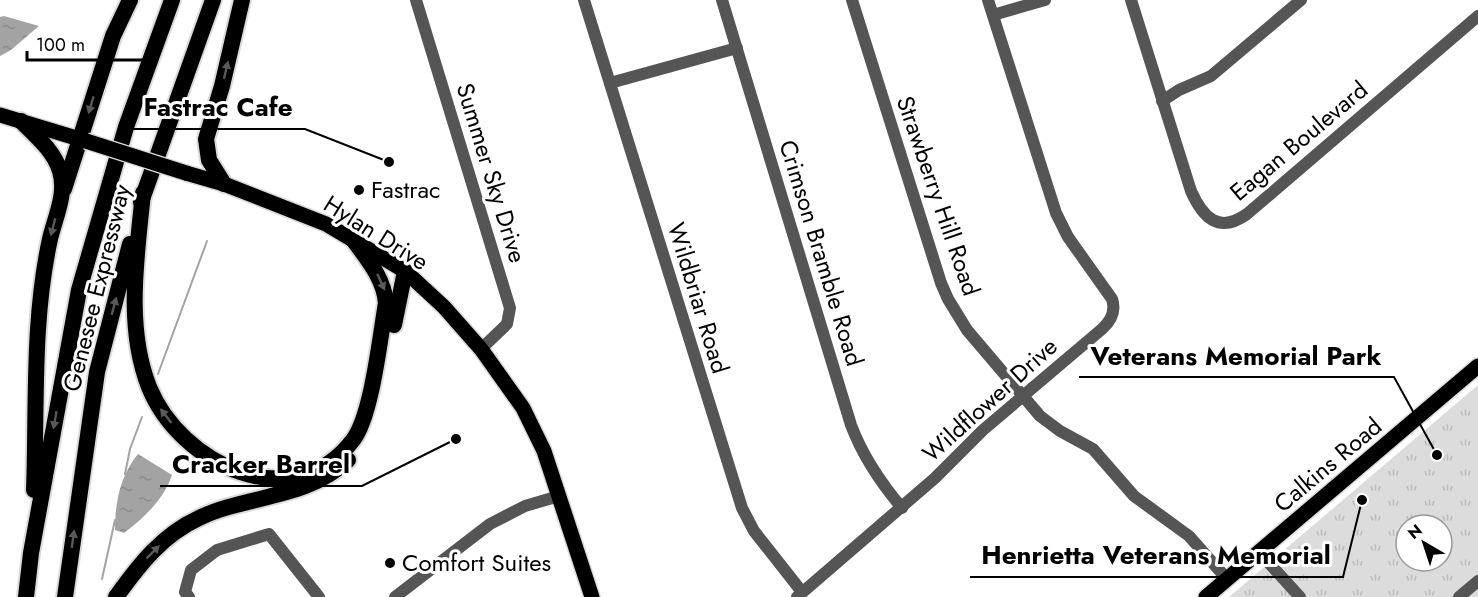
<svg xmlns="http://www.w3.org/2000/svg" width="1478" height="597" font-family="Jost,sans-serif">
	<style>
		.grass { fill: url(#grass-tufts); fill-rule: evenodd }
		.water { fill: url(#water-ripples) }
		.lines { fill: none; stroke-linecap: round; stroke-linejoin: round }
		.stream { stroke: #a3a3a3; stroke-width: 2 }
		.major-casing { stroke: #dbdbdb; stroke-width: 18 }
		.highway-casing { stroke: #dbdbdb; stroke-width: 20 }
		.minor { stroke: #555; stroke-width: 12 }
		.major { stroke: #000; stroke-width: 15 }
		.highway { stroke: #000; stroke-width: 16 }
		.major-bridge-casing { stroke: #dbdbdb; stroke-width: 18; stroke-linecap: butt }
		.major-bridge { stroke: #000; stroke-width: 15 }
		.oneway { fill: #595959 }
		.poi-dot { fill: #000; stroke: #fff; stroke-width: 2 }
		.labels { text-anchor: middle; stroke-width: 6; stroke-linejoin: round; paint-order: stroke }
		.street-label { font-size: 24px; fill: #000; stroke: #fff }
		.poi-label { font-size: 24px; fill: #000; stroke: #fff; text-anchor: start }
		.leader { fill: none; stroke: #000; stroke-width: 2 }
		.callout-dot { fill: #000; stroke: #fff; stroke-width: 2 }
		.callout-label { font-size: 26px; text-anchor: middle; font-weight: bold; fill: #000; stroke: #fff; stroke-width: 6; stroke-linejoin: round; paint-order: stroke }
	</style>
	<defs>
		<pattern id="grass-tufts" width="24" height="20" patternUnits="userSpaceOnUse" patternTransform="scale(1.5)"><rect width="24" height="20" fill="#dcdcdc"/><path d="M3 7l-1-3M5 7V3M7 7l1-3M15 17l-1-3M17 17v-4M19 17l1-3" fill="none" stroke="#bbb"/></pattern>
		<pattern id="water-ripples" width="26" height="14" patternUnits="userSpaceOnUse" patternTransform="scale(1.5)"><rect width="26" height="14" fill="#a3a3a3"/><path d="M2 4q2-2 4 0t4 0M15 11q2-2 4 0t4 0" fill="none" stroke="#8b8b8b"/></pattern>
	</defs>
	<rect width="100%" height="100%" fill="#fff"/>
	<path class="grass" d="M1478 385V597H1229ZM1406 525H1442V561H1406Z"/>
	<g class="water">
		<path d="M4 16 39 26 11 50 0 56V17Z"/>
		<path d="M138 454 172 475C164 499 144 518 124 533L115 530C115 502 120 476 138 454Z"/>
	</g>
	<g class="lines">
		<g class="stream">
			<path d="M158 374 207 241"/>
			<path d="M125 474 130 449 142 417"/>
			<path d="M102 579 115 520"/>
		</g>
		<g class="major-casing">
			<g id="major">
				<path d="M0 115 86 141"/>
				<path d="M186 173 224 184 326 224 405 271 444 307 481 349 523 408 544 451 592 597"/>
				<path d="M1206 597 1478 366"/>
			</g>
		</g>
		<g class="highway-casing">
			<g id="highway">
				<path d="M21 121C36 136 54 151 60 171 67 194 55 217 50 239 32 321 37 406 34 490"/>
				<path d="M224 184 209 160 206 139 222 86 242 0"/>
				<path d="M64 189 113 36 130 0"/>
				<path d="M143 193C137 255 125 326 149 387 180 464 293 519 353 440 372 415 380 337 386 303 384 278 367 259 352 238"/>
				<path d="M141 202 213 0"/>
				<path d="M394 325 405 271"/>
				<path d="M26 597 31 553 79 290 126 127 172 0"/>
				<path d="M65 597 97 372 130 244"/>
				<path d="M116 597C139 565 162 535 199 518 247 495 307 499 348 460"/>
			</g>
		</g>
		<g class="minor">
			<path d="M416 0 510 308 507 324 481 349"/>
			<path d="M584 0 742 508 754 531 802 592"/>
			<path d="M722 0 851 425C863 457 880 482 902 508"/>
			<path d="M852 0 941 283 948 299 967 330 1040 416 1060 431 1093 449 1134 496 1189 536 1227 579"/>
			<path d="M1131 0 1191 191C1203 218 1219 234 1247 214L1478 16"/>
			<path d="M993 15 1045 0"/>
			<path d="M610 83 737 48"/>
			<path d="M1162 101 1179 90 1211 76 1301 0"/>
			<path d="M1259 552 1300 597"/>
			<path d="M189 597 185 592 191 570 217 550 269 534 319 597"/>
			<path d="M395 597 490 524 525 506 559 496"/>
			<path d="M797 597 935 478 983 430 1102 329C1111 321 1116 311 1112 299L1068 237 1056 213 988 0"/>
			<path d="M1459 597 1478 581"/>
		</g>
		<use href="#major" class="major"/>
		<use href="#highway" class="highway"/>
		<g class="major-bridge-casing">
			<path id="major-bridge" d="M86 141 186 173"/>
		</g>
		<use href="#major-bridge" class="major-bridge"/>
	</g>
	<defs><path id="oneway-solid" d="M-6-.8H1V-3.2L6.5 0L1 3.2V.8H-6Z" transform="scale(1.5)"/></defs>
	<g class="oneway">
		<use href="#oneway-solid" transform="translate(226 70) rotate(-77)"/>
		<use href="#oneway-solid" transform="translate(91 105) rotate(107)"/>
		<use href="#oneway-solid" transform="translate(53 227) rotate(105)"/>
		<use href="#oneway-solid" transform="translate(381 282) rotate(65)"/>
		<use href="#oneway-solid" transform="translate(114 306) rotate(-75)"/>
		<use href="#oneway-solid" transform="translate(166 416) rotate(-128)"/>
		<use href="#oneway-solid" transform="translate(55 420) rotate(100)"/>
		<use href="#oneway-solid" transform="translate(73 539) rotate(-82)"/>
		<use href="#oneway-solid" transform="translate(153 552) rotate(-45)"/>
	</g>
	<g class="poi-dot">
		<circle cx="359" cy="190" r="6"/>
		<circle cx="390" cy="563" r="6"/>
	</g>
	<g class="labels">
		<g class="street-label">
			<text transform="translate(1299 141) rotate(-40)" y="8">Eagan Boulevard</text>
			<text transform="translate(491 173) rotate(73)" y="8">Summer Sky Drive</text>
			<text transform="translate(938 196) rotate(71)" y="8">Strawberry Hill Road</text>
			<text transform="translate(376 233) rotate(32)" y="8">Hylan Drive</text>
			<text transform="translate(821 253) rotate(73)" y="8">Crimson Bramble Road</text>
			<text transform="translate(97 288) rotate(-76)" y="8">Genesee Expressway</text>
			<text transform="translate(698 298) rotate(73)" y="8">Wildbriar Road</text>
			<text transform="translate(990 400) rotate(-42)" y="8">Wildflower Drive</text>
			<text transform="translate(1328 465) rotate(-40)" y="8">Calkins Road</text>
		</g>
		<g class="poi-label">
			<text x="371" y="198">Fastrac</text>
			<text x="402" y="571">Comfort Suites</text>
		</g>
	</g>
	<path class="leader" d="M389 162L305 129H132M1437 455L1394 377H1079M456 439L362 486H160M1362 500L1343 577H970"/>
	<g class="callout-dot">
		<circle cx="389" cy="162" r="6"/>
		<circle cx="1437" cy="455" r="6"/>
		<circle cx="456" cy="439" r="6"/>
		<circle cx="1362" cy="500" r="6"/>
	</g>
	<g class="callout-label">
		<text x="218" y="116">Fastrac Cafe</text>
		<text x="1236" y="365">Veterans Memorial Park</text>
		<text x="261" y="473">Cracker Barrel</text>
		<text x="1156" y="564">Henrietta Veterans Memorial</text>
	</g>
	<g transform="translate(1424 543) rotate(321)"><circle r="28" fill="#ffffff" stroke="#999999" stroke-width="1.5"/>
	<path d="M0-4.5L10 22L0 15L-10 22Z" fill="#000000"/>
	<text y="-9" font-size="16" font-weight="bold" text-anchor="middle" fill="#000000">N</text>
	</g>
	<path d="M27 51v9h122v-9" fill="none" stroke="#000000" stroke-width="3"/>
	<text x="36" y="51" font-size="18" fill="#000000" stroke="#ffffff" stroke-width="4.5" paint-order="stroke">100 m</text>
</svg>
